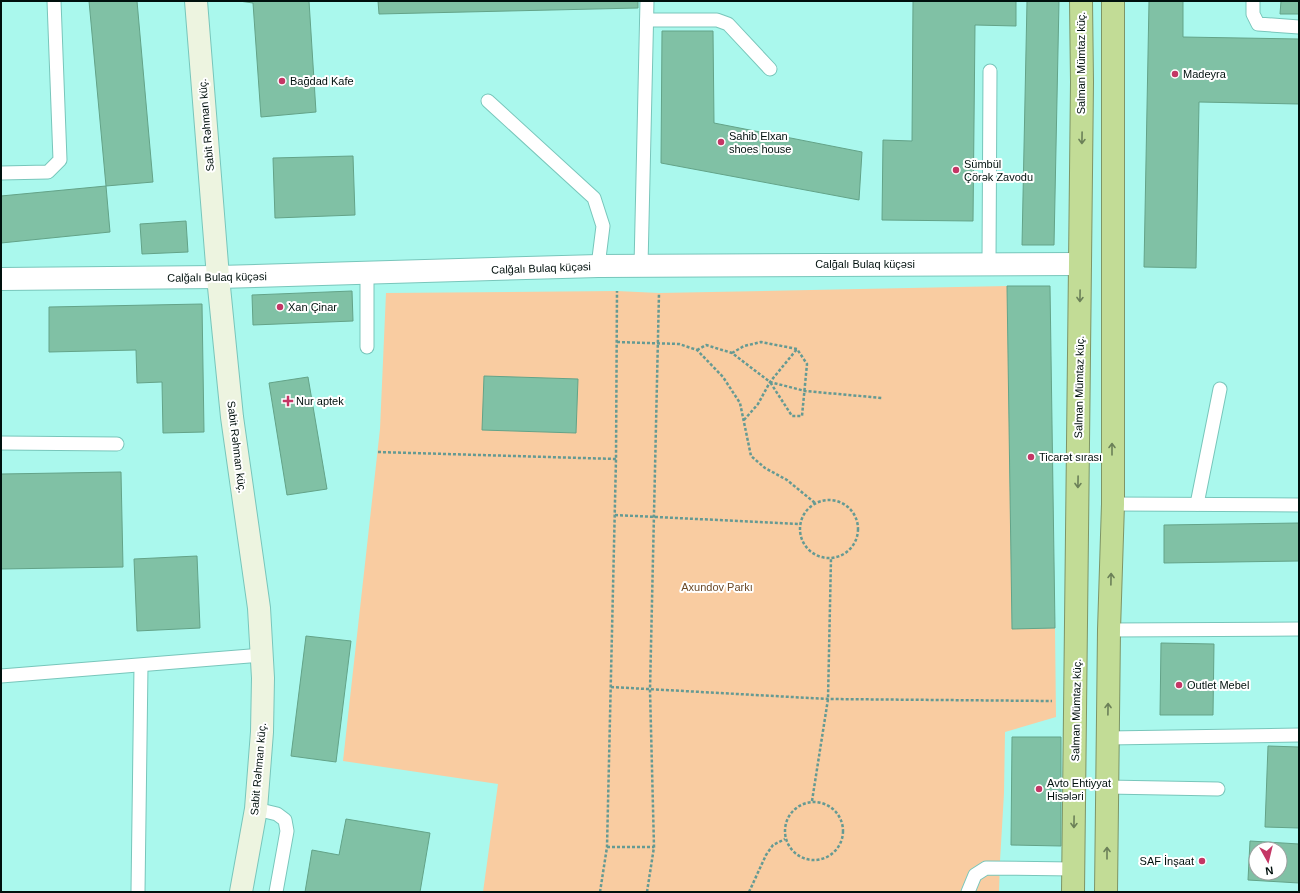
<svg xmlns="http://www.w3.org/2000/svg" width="1300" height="893" font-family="Arial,sans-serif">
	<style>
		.green { fill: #f9cca1 }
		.building { fill: #80c1a5; stroke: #63a388; fill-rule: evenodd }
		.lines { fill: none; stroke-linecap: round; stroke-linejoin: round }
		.lane-casing { stroke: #78c6bb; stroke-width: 15 }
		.street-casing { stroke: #78c6bb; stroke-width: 24 }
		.secondary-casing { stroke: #78c6bb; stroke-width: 24 }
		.highway-casing { stroke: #7e9566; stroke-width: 24 }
		.path { stroke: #659a93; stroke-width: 2.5; stroke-dasharray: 3 2; stroke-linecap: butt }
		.lane { stroke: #fff; stroke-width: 13 }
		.street { stroke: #fff; stroke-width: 22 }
		.secondary { stroke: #edf4e0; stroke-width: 22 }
		.highway { stroke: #c2dc96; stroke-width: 22 }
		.oneway { stroke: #6b8058 }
		.poi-dot { fill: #c43665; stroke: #fff; stroke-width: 1.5 }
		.labels { text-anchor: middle; stroke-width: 4; stroke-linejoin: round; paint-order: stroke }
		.street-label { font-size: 11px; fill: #00100d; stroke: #fff }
		.poi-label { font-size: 11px; fill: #00100d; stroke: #fff; text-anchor: start }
		.park-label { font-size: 11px; fill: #6c4a28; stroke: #fff }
	</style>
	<rect width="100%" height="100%" fill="#aaf8ed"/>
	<path class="green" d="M1007 286 1012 629 1055 628 1056 717 1005 732 1004 793 1000 861 999 892H483L498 784 343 761 380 429 386 293 617 291 659 293Z"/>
	<g class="building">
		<path d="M89 1H137L153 182 106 186Z"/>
		<path d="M239 1H309L316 112 261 117 253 3Z"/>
		<path d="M378 1H638V8L379 14Z"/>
		<path d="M913 1H1016V26L975 25 973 221 882 220 883 140 912 141Z"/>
		<path d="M1027 1H1059L1054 245H1022Z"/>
		<path d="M1149 1H1183V37L1299 39V104L1199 102 1196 268 1144 267Z"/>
		<path d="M1281 1H1299V14H1280Z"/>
		<path d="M662 31H713L714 123 862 152 859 200 661 163Z"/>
		<path d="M353 156 355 215 275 218 273 158Z"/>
		<path d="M106 186 110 232 1 243V196Z"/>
		<path d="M186 221 188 252 142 254 140 224Z"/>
		<path d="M1007 286H1050L1055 628 1012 629Z"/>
		<path d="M352 291 353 321 253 325 252 295Z"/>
		<path d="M202 304 204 432 163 433 162 382 137 383 136 350 49 352V307Z"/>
		<path d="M484 376 578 379 576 433 482 430Z"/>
		<path d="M308 377 327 489 287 495 269 383Z"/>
		<path d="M121 472 123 567 1 569V474Z"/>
		<path d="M1299 523V561L1164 563V525Z"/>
		<path d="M197 556 200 628 137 631 134 559Z"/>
		<path d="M306 636 351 641 336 762 291 756Z"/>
		<path d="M1161 643 1214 644 1213 715H1160Z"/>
		<path d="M1012 737H1061V846L1011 845Z"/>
		<path d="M1268 746 1299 747V828L1265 827Z"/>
		<path d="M346 819 430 833 420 892H305L312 850 339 855Z"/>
		<path d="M1250 841 1299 844V883L1248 880ZM1256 849H1280V873H1256Z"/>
	</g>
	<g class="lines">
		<g class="lane-casing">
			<g id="lane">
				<path d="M1253 1V14L1258 24 1299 27"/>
				<path d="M647 20H717L728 24 770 69"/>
				<path d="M488 101 594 198 603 226 598 266"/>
				<path d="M1 173 48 172 60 160 54 1"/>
				<path d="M989 263 990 71"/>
				<path d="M641 266 647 1"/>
				<path d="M367 273V347"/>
				<path d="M1 443 117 444"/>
				<path d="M1113 504 1299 505"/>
				<path d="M1197 504 1220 389"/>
				<path d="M1109 630 1299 629"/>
				<path d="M1 676 262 655"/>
				<path d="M1108 738 1299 735"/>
				<path d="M1107 787 1218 789"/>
				<path d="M256 809 277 814 285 820 287 831 276 892"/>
				<path d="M138 892 141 666"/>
				<path d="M968 892 975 875 986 868 1073 869"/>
			</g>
		</g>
		<g class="street-casing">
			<path id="street" d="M1 279 218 277 598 266 1080 264"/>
		</g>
		<g class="secondary-casing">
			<path id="secondary" d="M196 1 218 277 232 417 259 608 263 678 262 732 256 809 241 892"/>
		</g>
		<g class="highway-casing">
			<g id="highway">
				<path d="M1073 892 1080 264 1082 82 1081 1"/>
				<path d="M1106 892 1109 630 1113 504V1"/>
			</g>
		</g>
		<g class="path">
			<path d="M617 342 679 344 697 350 723 377 740 403 751 456 765 468 787 480 815 503"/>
			<path d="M697 350 706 345 732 353 770 382 805 391 882 398"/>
			<path d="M732 353 744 346 761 342 797 349 807 364 802 416H792L770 382"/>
			<path d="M744 420 758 404 770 382 797 349"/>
			<path d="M378 452 616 459"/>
			<circle cx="829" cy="529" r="29"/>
			<path d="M615 515 800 524"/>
			<path d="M611 687 828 699 1052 701"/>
			<path d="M812 801 828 699 831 558"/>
			<circle cx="814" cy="831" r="29"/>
			<path d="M607 847H654"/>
			<path d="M600 892 607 847 616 459 617 291"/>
			<path d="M647 892 654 847 650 690 659 293"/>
			<path d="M749 892 766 855 773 845 785 839"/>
		</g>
		<use href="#lane" class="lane"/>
		<use href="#street" class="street"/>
		<use href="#secondary" class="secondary"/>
		<use href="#highway" class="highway"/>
	</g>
	<defs><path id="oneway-shaft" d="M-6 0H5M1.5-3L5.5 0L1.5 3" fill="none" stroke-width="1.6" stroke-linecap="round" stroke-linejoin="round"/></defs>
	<g class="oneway">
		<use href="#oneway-shaft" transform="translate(1082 138) rotate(91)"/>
		<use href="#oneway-shaft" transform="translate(1080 296) rotate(91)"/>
		<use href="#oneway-shaft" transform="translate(1112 449) rotate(-90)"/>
		<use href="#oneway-shaft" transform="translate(1078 482) rotate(91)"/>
		<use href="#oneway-shaft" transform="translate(1111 579) rotate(-89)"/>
		<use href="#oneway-shaft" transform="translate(1108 709) rotate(-89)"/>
		<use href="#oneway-shaft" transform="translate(1074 822) rotate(91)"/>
		<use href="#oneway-shaft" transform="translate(1107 853) rotate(-90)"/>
	</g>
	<g class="poi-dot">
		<circle cx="1175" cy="74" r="4"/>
		<circle cx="282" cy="81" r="4"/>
		<circle cx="721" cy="142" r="4"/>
		<circle cx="956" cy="170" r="4"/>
		<circle cx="280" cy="307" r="4"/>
		<path d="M286 395h4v4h4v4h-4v4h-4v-4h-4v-4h4z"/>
		<circle cx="1031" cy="457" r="4"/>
		<circle cx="1179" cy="685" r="4"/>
		<circle cx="1039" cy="789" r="4"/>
		<circle cx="1202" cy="861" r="4"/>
	</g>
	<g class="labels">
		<g class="street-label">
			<text transform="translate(1081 63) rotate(-90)" y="4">Salman Mümtaz küç.</text>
			<text transform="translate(206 125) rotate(-95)" y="4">Sabit Rəhman küç.</text>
			<text x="865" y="268">Calğalı Bulaq küçəsi</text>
			<text transform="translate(541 268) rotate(-2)" y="4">Calğalı Bulaq küçəsi</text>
			<text transform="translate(217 277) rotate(-1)" y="4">Calğalı Bulaq küçəsi</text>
			<text transform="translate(1079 387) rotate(-89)" y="4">Salman Mümtaz küç.</text>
			<text transform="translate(237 447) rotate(83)" y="4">Sabit Rəhman küç.</text>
			<text transform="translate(1076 710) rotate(-89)" y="4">Salman Mümtaz küç.</text>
			<text transform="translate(258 769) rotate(-85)" y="4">Sabit Rəhman küç.</text>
		</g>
		<g class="poi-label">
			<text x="1183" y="78">Madeyra</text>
			<text x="290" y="85">Bağdad Kafe</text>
			<text x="729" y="140">Sahib Elxan<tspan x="729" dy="13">shoes house</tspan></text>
			<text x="964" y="168">Sümbül<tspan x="964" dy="13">Çörək Zavodu</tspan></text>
			<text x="288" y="311">Xan Çinar</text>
			<text x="296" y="405">Nur aptek</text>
			<text x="1039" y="461">Ticarət sırası</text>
			<text x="1187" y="689">Outlet Mebel</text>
			<text x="1047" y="787">Avto Ehtiyyat<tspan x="1047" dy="13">Hisələri</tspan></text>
			<text x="1194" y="865" text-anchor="end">SAF İnşaat</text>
		</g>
		<g class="park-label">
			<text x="717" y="591">Axundov Parkı</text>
		</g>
	</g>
	<rect width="1300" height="893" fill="none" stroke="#00100d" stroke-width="4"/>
	<g transform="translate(1268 861) rotate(172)"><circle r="19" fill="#ffffff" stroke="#999f9e"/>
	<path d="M0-3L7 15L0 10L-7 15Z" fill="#c43665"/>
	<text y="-6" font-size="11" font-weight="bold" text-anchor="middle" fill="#00100d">N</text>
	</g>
</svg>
